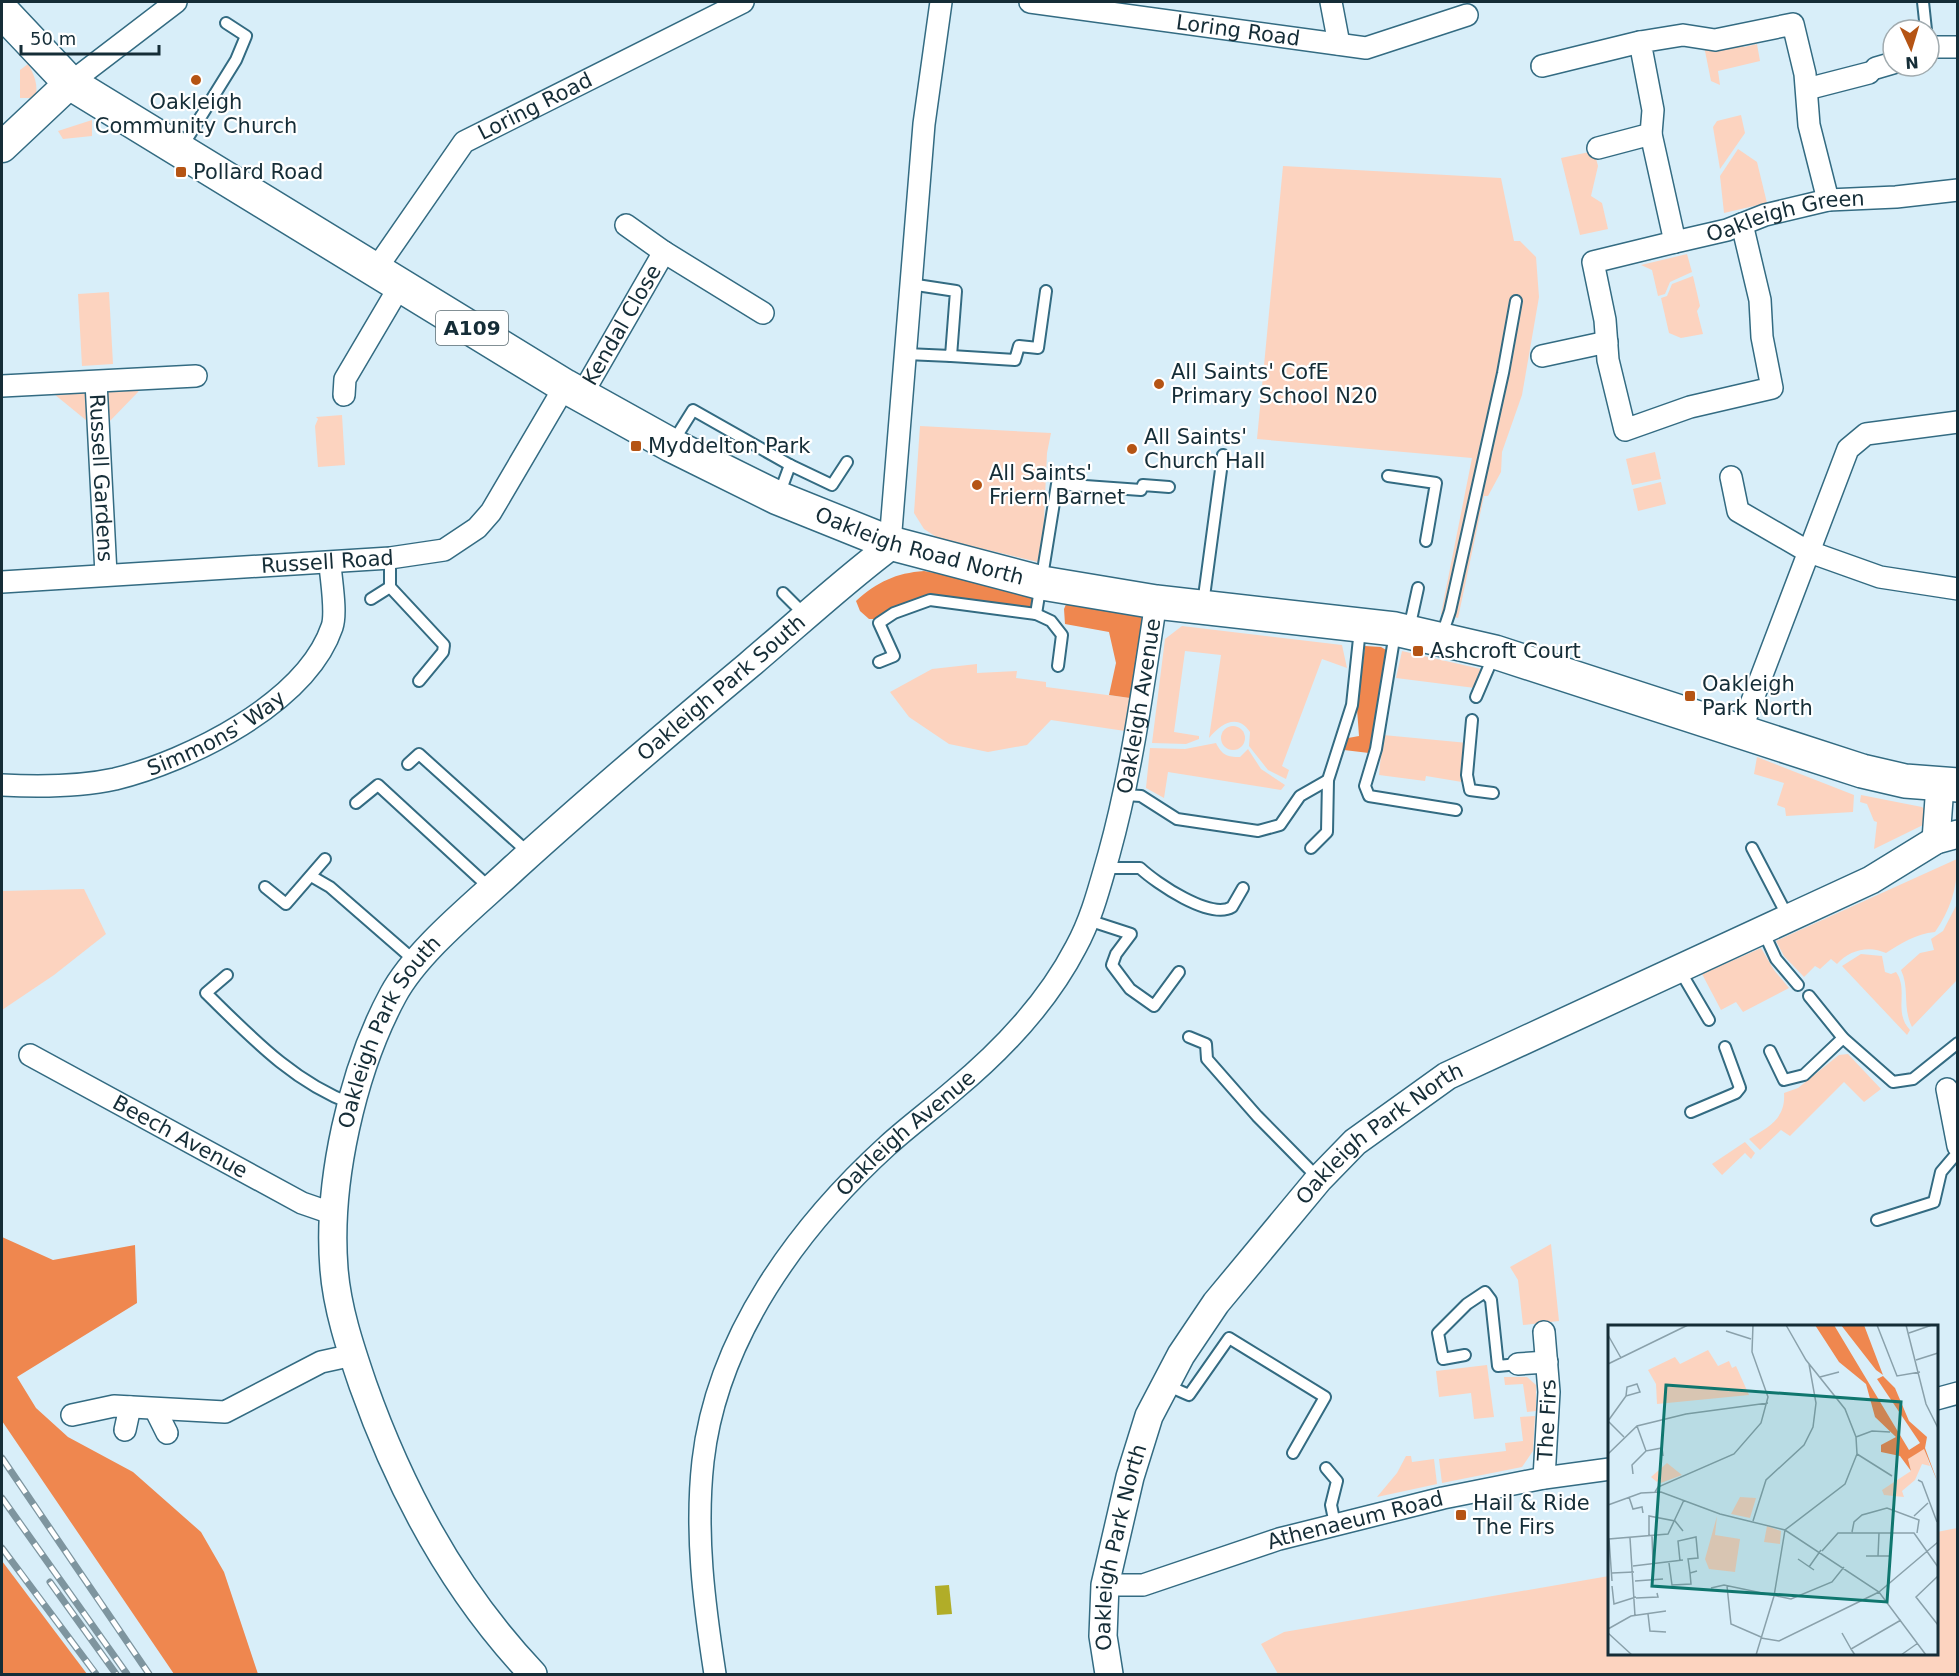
<svg xmlns="http://www.w3.org/2000/svg" width="1959" height="1676" font-family="'DejaVu Sans',sans-serif">
	<style>
		.green { fill: #fcd3bf }
		.forest { fill: #ef874f }
		.water { fill: #b1ad28 }
		.lines { fill: none; stroke-linecap: round; stroke-linejoin: round }
		.service-casing { stroke: #336b82; stroke-width: 14 }
		.minor-casing { stroke: #336b82; stroke-width: 24 }
		.tertiary-casing { stroke: #336b82; stroke-width: 30 }
		.secondary-casing { stroke: #336b82; stroke-width: 33 }
		.primary-casing { stroke: #336b82; stroke-width: 36 }
		.service { stroke: #fff; stroke-width: 10 }
		.minor { stroke: #fff; stroke-width: 21 }
		.tertiary { stroke: #fff; stroke-width: 27 }
		.secondary { stroke: #fff; stroke-width: 30 }
		.primary { stroke: #fff; stroke-width: 33 }
		.rail-casing { stroke: #7e959f; stroke-width: 7 }
		.rail { stroke: #fff; stroke-width: 4.5; stroke-dasharray: 14; stroke-linecap: butt }
		.poi-dot { fill: #b55414; stroke: #fff; stroke-width: 2 }
		.labels { text-anchor: middle; stroke-width: 4.5; stroke-linejoin: round; paint-order: stroke }
		.shield { fill: #fff; stroke: #5b6c73; stroke-width: 1.5 }
		.shield-label { font-size: 20px; font-weight: bold; fill: #152d37 }
		.street-label { font-size: 21px; fill: #152d37; stroke: #fff }
		.poi-label { font-size: 21px; fill: #152d37; stroke: #fff; text-anchor: start }
		.inset-road { fill: none; stroke: #8aa1ab; stroke-width: 1.5 }
		.view { fill: #0f766e; fill-opacity: 0.15; stroke: #0f766e; stroke-width: 3 }
		.inset-edge { fill: none; stroke: #152d37; stroke-width: 3 }
	</style>
	<rect width="100%" height="100%" fill="#d8eef9"/>
	<g class="green">
		<path d="M1739 43 1744 47 1757 44 1760 61 1718 71 1720 85 1711 81 1704 46Z"/>
		<path d="M28 64C34 74 39 86 35 98H20V70Z"/>
		<path d="M1741 115 1745 133 1720 169 1713 127 1717 121Z"/>
		<path d="M92 120V136L63 139 58 131Z"/>
		<path d="M1738 149 1757 162 1767 203 1724 213 1720 176Z"/>
		<path d="M1594 151 1598 166 1591 196 1602 203 1608 229 1580 235 1561 158Z"/>
		<path d="M1283 166 1501 178 1514 241H1520L1536 257 1539 297 1522 395 1502 452 1501 472 1488 496H1484L1458 618 1441 614 1472 458 1257 439Z"/>
		<path d="M1687 254 1692 272 1670 282 1665 294 1658 296 1652 270 1641 265Z"/>
		<path d="M1693 276 1700 306 1697 311 1703 334 1681 338 1669 333 1661 298 1667 296 1672 284Z"/>
		<path d="M109 292 113 364 82 366 78 294Z"/>
		<path d="M144 381 138 392 108 423 105 397 109 389Z"/>
		<path d="M9 389H85L90 398 92 425 54 394 4 397Z"/>
		<path d="M342 415 345 465 318 467 315 426 318 419 316 417Z"/>
		<path d="M920 426 1051 433 1047 453 1042 563 938 538 924 529 914 513Z"/>
		<path d="M1655 452 1661 479 1632 485 1626 459Z"/>
		<path d="M1661 482 1666 504 1638 511 1633 489Z"/>
		<path d="M1182 626 1342 645 1347 668 1322 659 1282 766 1289 770 1286 779 1268 770 1249 746 1250 732C1237 713 1221 724 1209 738L1221 655 1185 651 1174 732 1199 736V739L1186 744 1152 743 1165 639Z"/>
		<path d="M1402 651 1481 669 1475 688 1396 678Z"/>
		<path d="M977 664V673L1017 671 1016 678 1046 682V687L1130 698 1125 731 1051 720 1027 745 988 752 949 744 909 717 890 692 932 669Z"/>
		<circle cx="1233" cy="738" r="12"/>
		<path d="M1383 735 1468 743 1462 782 1426 776 1425 781 1379 775Z"/>
		<path d="M1216 743C1222 755 1227 757 1240 757L1248 749 1261 769 1285 785 1281 790 1168 772 1164 798 1146 788 1150 748 1185 749Z"/>
		<path d="M1757 757 1854 795 1853 812 1786 816 1785 808 1777 805 1784 783 1754 774Z"/>
		<path d="M1861 795 1922 807 1928 813 1923 825 1874 849 1877 822 1874 821 1867 804 1860 802Z"/>
		<path d="M1957 859C1958 886 1951 909 1935 932 1915 934 1902 943 1886 953 1869 945 1849 950 1837 964L1831 959 1820 969 1815 966 1804 977 1784 956 1776 941Z"/>
		<path d="M84 889 106 934 54 975 2 1010V891Z"/>
		<path d="M1957 904V980L1912 1027C1902 1007 1910 989 1901 970L1920 953 1934 950 1931 939 1943 931Z"/>
		<path d="M1761 948 1774 970 1789 988 1743 1012 1736 1002 1721 1010 1702 974Z"/>
		<path d="M1861 954 1882 956 1885 972 1891 974 1896 972C1909 990 1893 1012 1910 1030L1907 1035 1842 966Z"/>
		<path d="M1848 1054 1881 1089 1864 1102 1844 1082 1790 1136 1781 1130 1760 1150 1749 1139C1768 1127 1786 1119 1784 1093L1798 1088 1839 1055Z"/>
		<path d="M1745 1142 1755 1153 1751 1159 1745 1153 1722 1175 1712 1164Z"/>
		<path d="M1551 1244 1559 1321 1523 1325 1518 1280 1510 1267Z"/>
		<path d="M1487 1365 1494 1417 1474 1419 1471 1393 1439 1397 1436 1371Z"/>
		<path d="M1504 1377H1527L1536 1385V1411L1527 1412 1523 1384 1505 1385Z"/>
		<path d="M1535 1416 1533 1451 1522 1467 1442 1483 1439 1459 1506 1451 1505 1443 1523 1441 1520 1417Z"/>
		<path d="M1406 1456H1411L1412 1462 1434 1459 1437 1484 1377 1497 1397 1473Z"/>
		<path d="M1957 1528V1674H1278L1261 1644 1284 1632 1609 1576 1610 1654H1936L1937 1532Z"/>
	</g>
	<g class="forest">
		<path d="M924 571 1033 592 1036 600 1033 611 929 597 878 619H869L860 611 856 601C877 582 896 573 924 571Z"/>
		<path d="M1067 602 1144 616 1136 683 1130 698 1109 695 1116 663 1109 632 1065 624 1064 609Z"/>
		<path d="M1365 646 1381 647 1388 651 1375 738 1369 753 1344 750 1348 738 1359 736 1357 709Z"/>
		<path d="M2 1237 53 1260 135 1245 137 1303 17 1377 36 1408 68 1437 133 1472 201 1532 224 1572 258 1674H174L2 1421Z"/>
		<path d="M2 1561 87 1674H2Z"/>
	</g>
	<path class="water" d="M949 1585 952 1614 937 1615 935 1586Z"/>
	<g class="lines">
		<g class="service-casing">
			<g id="service">
				<path d="M1923 2 1926 30"/>
				<path d="M182 147 236 60 246 36 226 23"/>
				<path d="M906 354 951 356 956 291 910 284"/>
				<path d="M951 356 1015 360 1019 346 1038 348 1046 291"/>
				<path d="M673 442 693 410 790 465 832 485 847 462"/>
				<path d="M1388 476 1436 483 1426 541"/>
				<path d="M779 495 790 465"/>
				<path d="M390 558V587L444 645 443 652 419 681"/>
				<path d="M783 593 806 616"/>
				<path d="M371 599 390 587"/>
				<path d="M1203 604 1223 455"/>
				<path d="M1036 614 1057 484 1141 490 1143 485 1169 487"/>
				<path d="M1409 629 1418 588"/>
				<path d="M1395 633 1376 749 1365 786 1369 796 1456 810"/>
				<path d="M1441 638 1450 611 1503 373 1516 301"/>
				<path d="M879 662 894 656 879 623 894 613 930 600 1036 614 1051 621 1062 635 1058 666"/>
				<path d="M1476 697 1494 655"/>
				<path d="M1472 720 1467 775 1470 790 1493 793"/>
				<path d="M408 764 419 754 530 854"/>
				<path d="M1125 795 1141 796 1177 819 1258 831 1280 825 1300 796 1328 780"/>
				<path d="M356 803 378 785 491 889"/>
				<path d="M1311 848 1327 832 1328 780 1352 705 1360 629"/>
				<path d="M1752 848 1788 917"/>
				<path d="M1105 868H1140C1156 883 1210 920 1232 907L1243 888"/>
				<path d="M311 876 330 887 415 961"/>
				<path d="M265 887 286 904 325 859"/>
				<path d="M1088 920 1131 934 1116 954 1112 965 1130 989 1154 1006 1179 972"/>
				<path d="M1763 931 1776 959 1798 985"/>
				<path d="M1679 969 1709 1020"/>
				<path d="M227 975 206 993C251 1037 293 1082 352 1104"/>
				<path d="M1809 996 1843 1038 1893 1082 1913 1079 1958 1043"/>
				<path d="M1189 1037 1206 1044 1207 1059 1257 1116 1319 1179"/>
				<path d="M1770 1051 1784 1080 1804 1075 1843 1038"/>
				<path d="M1691 1112 1736 1093 1740 1088 1725 1047"/>
				<path d="M1877 1220 1934 1202 1941 1172 1958 1152"/>
				<path d="M1465 1355 1443 1359 1438 1333 1467 1304 1485 1292 1491 1300 1498 1366 1518 1364"/>
				<path d="M1166 1385 1189 1395 1229 1338 1325 1397 1293 1453"/>
				<path d="M1326 1468 1337 1481 1331 1505 1335 1524"/>
			</g>
		</g>
		<g class="minor-casing">
			<g id="minor">
				<path id="s1" d="M1030 2 1366 48 1467 15"/>
				<path d="M1331 2 1339 44"/>
				<path d="M1929 47H1958"/>
				<path d="M1542 66 1640 42"/>
				<path d="M1876 68 1893 63"/>
				<path d="M70 83 176 2"/>
				<path d="M1807 89 1869 73"/>
				<path d="M1651 134 1675 242 1593 262 1605 320 1608 360 1625 430 1690 407 1772 388 1762 337 1760 300 1742 224"/>
				<path d="M1598 148 1651 134 1653 110 1640 42 1683 35 1715 40 1793 24 1805 74 1809 125 1828 200"/>
				<path d="M626 225 664 252 763 313"/>
				<path id="s2" d="M1675 242 1727 230 1765 215 1828 200 1896 197 1958 190"/>
				<path id="s3" d="M376 269 464 142 743 2"/>
				<path d="M1542 356 1607 342"/>
				<path id="s4" d="M96 382 106 574"/>
				<path d="M2 386 196 376"/>
				<path d="M344 395 345 379 401 284"/>
				<path id="s5" d="M581 396 664 252"/>
				<path d="M1731 477 1738 511 1807 551 1880 577 1958 589"/>
				<path d="M890 543 924 124 941 2"/>
				<path id="s6" d="M2 582 390 558 444 550 477 528 491 512 565 386"/>
				<path d="M1741 730 1848 449 1866 434 1958 422"/>
				<path id="s7" d="M2 785C39 787 78 787 115 779 189 761 306 703 332 627 337 613 331 580 330 564"/>
				<path id="s8" d="M30 1055 302 1203 334 1214"/>
				<path d="M1947 1089 1958 1146"/>
				<path d="M1518 1364 1547 1362"/>
				<path d="M1936 1399 1958 1393"/>
				<path d="M155 1409 167 1433"/>
				<path d="M72 1415 114 1406 225 1412 321 1362 353 1355"/>
				<path d="M125 1430 130 1407"/>
				<path id="s9" d="M1544 1478 1549 1392 1544 1332"/>
				<path id="s10" d="M1105 1585H1143L1279 1539 1443 1498 1544 1478 1610 1469"/>
				<path id="s11" d="M715 1674C704 1603 695 1533 703 1461 717 1337 798 1227 888 1145 909 1126 932 1109 954 1090 1001 1051 1048 1001 1076 947 1092 918 1100 885 1109 854 1132 771 1143 686 1156 602"/>
			</g>
		</g>
		<g class="tertiary-casing">
			<g id="tertiary">
				<path d="M1936 840 1940 785"/>
				<path id="s12" d="M533 1674C454 1591 401 1492 363 1385 350 1347 337 1308 334 1269 327 1183 352 1071 393 995 417 950 477 903 514 868 591 798 670 731 749 665 794 627 837 587 884 551L890 543"/>
				<path id="s13" d="M1109 1674 1103 1636 1105 1585 1130 1477 1149 1416 1181 1355 1216 1303 1319 1179 1355 1142 1447 1076 1871 880 1936 840 1958 834"/>
			</g>
		</g>
		<g class="secondary-casing">
			<path id="secondary" d="M2 147 70 83"/>
		</g>
		<g class="primary-casing">
			<g id="primary">
				<path id="s14" d="M2 11 70 83 565 386 671 445 778 498 890 543 1042 583 1156 602 1395 629 1495 652 1862 771 1905 781 1958 785"/>
			</g>
		</g>
		<use href="#service" class="service"/>
		<use href="#minor" class="minor"/>
		<use href="#tertiary" class="tertiary"/>
		<use href="#secondary" class="secondary"/>
		<use href="#primary" class="primary"/>
		<g class="rail-casing">
			<g id="rail">
				<path d="M2 1458 149 1674"/>
				<path d="M2 1498 127 1674"/>
				<path d="M2 1548 96 1674"/>
				<path d="M50 1582 116 1674"/>
			</g>
		</g>
		<use href="#rail" class="rail"/>
	</g>
	<g class="poi-dot">
		<circle cx="196" cy="80" r="6"/>
		<rect x="175" y="166" width="12" height="12" rx="3"/>
		<circle cx="1159" cy="384" r="6"/>
		<rect x="630" y="440" width="12" height="12" rx="3"/>
		<circle cx="1132" cy="449" r="6"/>
		<circle cx="977" cy="485" r="6"/>
		<rect x="1412" y="645" width="12" height="12" rx="3"/>
		<rect x="1684" y="690" width="12" height="12" rx="3"/>
		<rect x="1455" y="1509" width="12" height="12" rx="3"/>
	</g>
	<g class="labels">
		<rect class="shield" x="436" y="311" width="72" height="34" rx="4.5"/>
		<g class="shield-label">
			<text x="472" y="335">A109</text>
		</g>
		<g class="street-label">
			<text dy="7" stroke="none"><textPath href="#s1" startOffset="210">Loring Road</textPath></text>
			<text dy="7" stroke="none"><textPath href="#s3" startOffset="234">Loring Road</textPath></text>
			<text dy="7" stroke="none"><textPath href="#s2" startOffset="114">Oakleigh Green</textPath></text>
			<text dy="7" stroke="none"><textPath href="#s5" startOffset="82">Kendal Close</textPath></text>
			<text dy="7" stroke="none"><textPath href="#s4" startOffset="96">Russell Gardens</textPath></text>
			<text dy="7" stroke="none"><textPath href="#s14" startOffset="1070">Oakleigh Road North</textPath></text>
			<text dy="7" stroke="none"><textPath href="#s6" startOffset="326">Russell Road</textPath></text>
			<text dy="7" stroke="none"><textPath href="#s12" startOffset="1192">Oakleigh Park South</textPath></text>
			<text dy="7" stroke="none"><textPath href="#s11" startOffset="1113">Oakleigh Avenue</textPath></text>
			<text dy="7" stroke="none"><textPath href="#s7" startOffset="225">Simmons' Way</textPath></text>
			<text dy="7" stroke="none"><textPath href="#s12" startOffset="706">Oakleigh Park South</textPath></text>
			<text dy="7" stroke="none"><textPath href="#s11" startOffset="609">Oakleigh Avenue</textPath></text>
			<text dy="7" stroke="none"><textPath href="#s8" startOffset="171">Beech Avenue</textPath></text>
			<text dy="7" stroke="none"><textPath href="#s13" startOffset="633">Oakleigh Park North</textPath></text>
			<text dy="7" stroke="none"><textPath href="#s9" startOffset="58">The Firs</textPath></text>
			<text dy="7" stroke="none"><textPath href="#s10" startOffset="260">Athenaeum Road</textPath></text>
			<text dy="7" stroke="none"><textPath href="#s13" startOffset="129">Oakleigh Park North</textPath></text>
		</g>
		<g class="poi-label">
			<text x="196" y="109" text-anchor="middle">Oakleigh<tspan x="196" dy="24">Community Church</tspan></text>
			<text x="193" y="179">Pollard Road</text>
			<text x="1171" y="379">All Saints' CofE<tspan x="1171" dy="24">Primary School N20</tspan></text>
			<text x="1144" y="444">All Saints'<tspan x="1144" dy="24">Church Hall</tspan></text>
			<text x="648" y="453">Myddelton Park</text>
			<text x="989" y="480">All Saints'<tspan x="989" dy="24">Friern Barnet</tspan></text>
			<text x="1430" y="658">Ashcroft Court</text>
			<text x="1702" y="691">Oakleigh<tspan x="1702" dy="24">Park North</tspan></text>
			<text x="1473" y="1510">Hail &amp; Ride<tspan x="1473" dy="24">The Firs</tspan></text>
		</g>
	</g>
	<g transform="translate(1608 1325)">
		<rect width="330" height="330" fill="#d8eef9"/>
		<path d="M100 25 110 41 121 36 124 43 128 41 141 70 49 79 48 59 40 45 67 32 72 39ZM316 123 322 141 314 139 307 155 294 166 296 172 276 170 274 165 303 146 300 134ZM59 138 74 150 50 159 52 153 49 157 43 152ZM132 172 148 173 142 193 123 189ZM109 191 107 210 132 214 127 247 101 244 97 234ZM159 201 173 206 172 219 156 217Z" fill="#fcd3bf"/>
		<path d="M207 0H226L301 125 312 118 269 54 275 51 287 63 301 96 319 112 317 123 330 158 316 124 300 134 303 146 292 131 273 127V120L288 112 267 92 258 59 231 37ZM233 0H256L275 50 268 45Z" fill="#ef874f"/>
		<path class="inset-road" d="M269 0 289 51 312 47M298 0 318 79 330 103M118 6 143 14M301 8 324 0M0 10 13 33M308 35 330 28M0 39 80 0M212 52 231 47M29 59 32 67 18 71 19 62ZM0 96 18 71M0 96 16 112M29 101 38 126 54 123 55 131M248 112 264 106 282 107M0 129 29 101 78 89 160 78M249 129 284 151M25 149 24 140 38 126M310 155 314 157 329 197M47 167 50 162 126 129 153 98 160 72 144 27 145 0M21 172 25 184 34 182 35 188M0 180 33 168 53 167 112 189 177 205 271 267 318 330M306 191 320 178M145 196 158 155 196 120 205 102 208 78 201 39M244 207 246 197 254 190 279 183 311 195 309 208M41 211V191L67 196 75 206M44 211 45 238M22 213 27 291M214 226 230 208H306L330 242M258 231H283M270 231 271 208M190 234 206 245M72 236 70 216 88 212 90 233 80 234 82 248M61 238 64 260 83 259 82 248 89 246M25 241 75 235M201 242 213 225M4 248 26 247M330 251 308 272 330 300M4 256 1 214 60 209 76 175M27 256 55 254M4 261 6 279 28 272M119 261 123 299 153 312M103 263 116 260 183 274 224 257 236 242M271 267 330 217M28 273 50 272 49 268M40 289 42 306 58 307M0 304 23 291 58 286M0 308 24 330M234 308 243 324M153 313 171 316 271 267M148 330 166 271 177 205 237 159 249 129 248 112 237 84 198 35 178 0M247 330 243 324 293 295M293 330 310 318"/>
		<path class="view" d="M58 60 293 77 279 277 44 261Z"/>
		<rect width="330" height="330" class="inset-edge"/>
	</g>
	<rect width="1959" height="1676" fill="none" stroke="#152d37" stroke-width="6"/>
	<g transform="translate(1911 48) rotate(176)"><circle r="28" fill="#ffffff" stroke="#a1abaf" stroke-width="1.5"/>
	<path d="M0-4.5L10 22L0 15L-10 22Z" fill="#b55414"/>
	<text y="-9" font-size="16" font-weight="bold" text-anchor="middle" fill="#152d37">N</text>
	</g>
	<path d="M21 45v9h138v-9" fill="none" stroke="#152d37" stroke-width="3"/>
	<text x="30" y="45" font-size="18" fill="#152d37" stroke="#ffffff" stroke-width="4.5" paint-order="stroke">50 m</text>
</svg>
